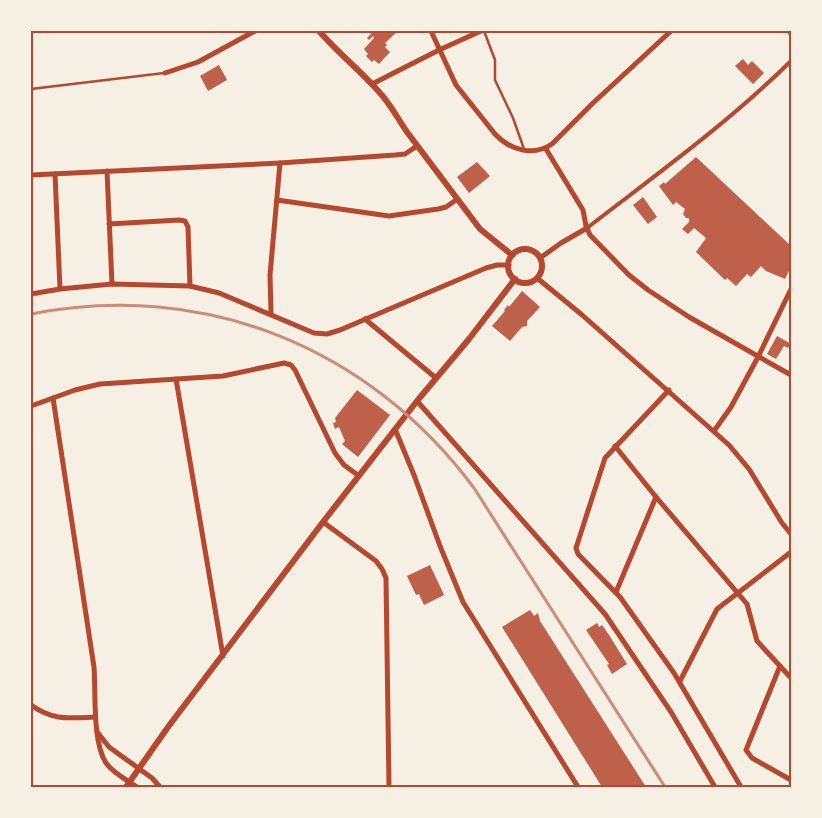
<svg xmlns="http://www.w3.org/2000/svg" width="822" height="818" font-family="'IBM Plex Sans',sans-serif">
	<style>
		.building { fill: #bf614a }
		.lines { fill: none; stroke-linecap: round; stroke-linejoin: round }
		.service { stroke: #b5482f; stroke-width: 2.5 }
		.pedestrian { stroke: #b5482f; stroke-width: 4 }
		.minor { stroke: #b5482f; stroke-width: 5 }
		.tertiary { stroke: #b5482f; stroke-width: 6 }
		.rail { stroke: #cf8b77; stroke-width: 3 }
		.neatline { fill: none; stroke: #b5482f; stroke-width: 2 }
	</style>
	<rect width="100%" height="100%" fill="#f6efe4"/>
	<g class="building">
		<path d="M369 31H398L385 43 387 45 385 47 390 52 379 64 374 60 372 62 366 56 368 54 364 49 374 38 373 36 369 40 367 38 371 34Z"/>
		<path d="M743 59 748 65 752 61 764 73 753 84 735 66Z"/>
		<path d="M219 65 227 80 208 91 200 76Z"/>
		<path d="M696 157 791 246V267L785 279 766 271 761 266 751 277 747 274 736 286 727 278 725 280 696 252 706 238 694 228 688 234 682 229 689 222V218H686L683 214 685 209 676 202 673 205 659 186 664 182 665 184Z"/>
		<path d="M477 162 490 176 469 193 457 177Z"/>
		<path d="M643 197 657 217 648 224 633 205Z"/>
		<path d="M522 291 540 307 527 321V326L522 327 510 341 492 326 505 311 504 310 508 305 509 307Z"/>
		<path d="M777 336 791 344 788 348 784 346 776 359 767 354Z"/>
		<path d="M357 390 390 415 358 457 342 444 345 441 339 427 335 429 333 423 336 422 335 418Z"/>
		<path d="M430 565 444 595 424 605 419 594 416 595 407 576Z"/>
		<path d="M530 610 534 616 538 613 540 621 646 787H602L502 627Z"/>
		<path d="M597 623 599 627 602 625 609 635 627 664 612 674 607 665 609 664 586 630Z"/>
	</g>
	<g class="lines">
		<g class="service">
			<path d="M484 31 495 60V80L513 118 524 149"/>
			<path d="M31 89 164 73"/>
		</g>
		<g class="pedestrian">
			<path d="M788 31 791 34"/>
			<path d="M587 228C657 174 728 123 791 61"/>
		</g>
		<g class="minor">
			<path d="M431 31 456 85 495 134C510 150 533 157 552 144L593 103 671 31"/>
			<path d="M165 73 198 62 255 31"/>
			<path d="M372 84 439 50 481 31"/>
			<path d="M546 149 583 210 586 226 590 235 629 275 648 290 689 317 791 375"/>
			<path d="M107 171 112 284"/>
			<path d="M55 174 60 289"/>
			<path d="M31 175 280 163 395 155 405 154 417 146"/>
			<path d="M277 200 389 216 438 209 446 207 456 200"/>
			<path d="M109 224 179 220 185 221 188 227 190 286"/>
			<path d="M540 258 561 243 587 228"/>
			<path d="M537 278 581 314 729 445 749 469 782 523 791 534"/>
			<path d="M31 294 60 289 112 284 190 286 219 293 314 333 327 334 340 330 486 268 497 265H509"/>
			<path d="M271 314 270 275 280 163"/>
			<path d="M365 319 436 378"/>
			<path d="M176 379 223 656"/>
			<path d="M669 390 605 458 576 548 578 554 620 597 674 673 741 787"/>
			<path d="M53 398 94 667C96 693 92 741 106 763 113 773 127 780 137 787"/>
			<path d="M417 401 605 614 671 712 715 787"/>
			<path d="M31 406 75 390 100 384 223 376 284 363 291 365 295 370 335 453 344 465 359 476"/>
			<path d="M395 429 414 475 440 546 463 602 578 787"/>
			<path d="M714 431 731 407 758 357 791 289"/>
			<path d="M615 446 656 497 616 592"/>
			<path d="M656 497 747 604 757 641 791 678"/>
			<path d="M323 522 376 561 382 569 386 578 389 787"/>
			<path d="M780 666 746 750 752 758 791 780"/>
			<path d="M680 681 717 609 791 552"/>
			<path d="M31 705C53 721 70 718 95 717"/>
			<path d="M98 733 109 747 152 778 160 787"/>
		</g>
		<g class="tertiary">
			<path d="M319 31C338 53 361 71 380 93 391 105 398 119 407 132L480 229 512 255"/>
			<circle cx="525" cy="266" r="17"/>
			<path d="M126 787 168 727 323 522 417 401 469 339 515 279"/>
		</g>
		<path class="rail" d="M31 314C204 280 369 347 474 488L665 787"/>
	</g>
	<rect width="822" height="818" fill="none" stroke="#f6efe4" stroke-width="65"/>
	<rect x="32" y="32" width="758" height="754" class="neatline"/>
</svg>
